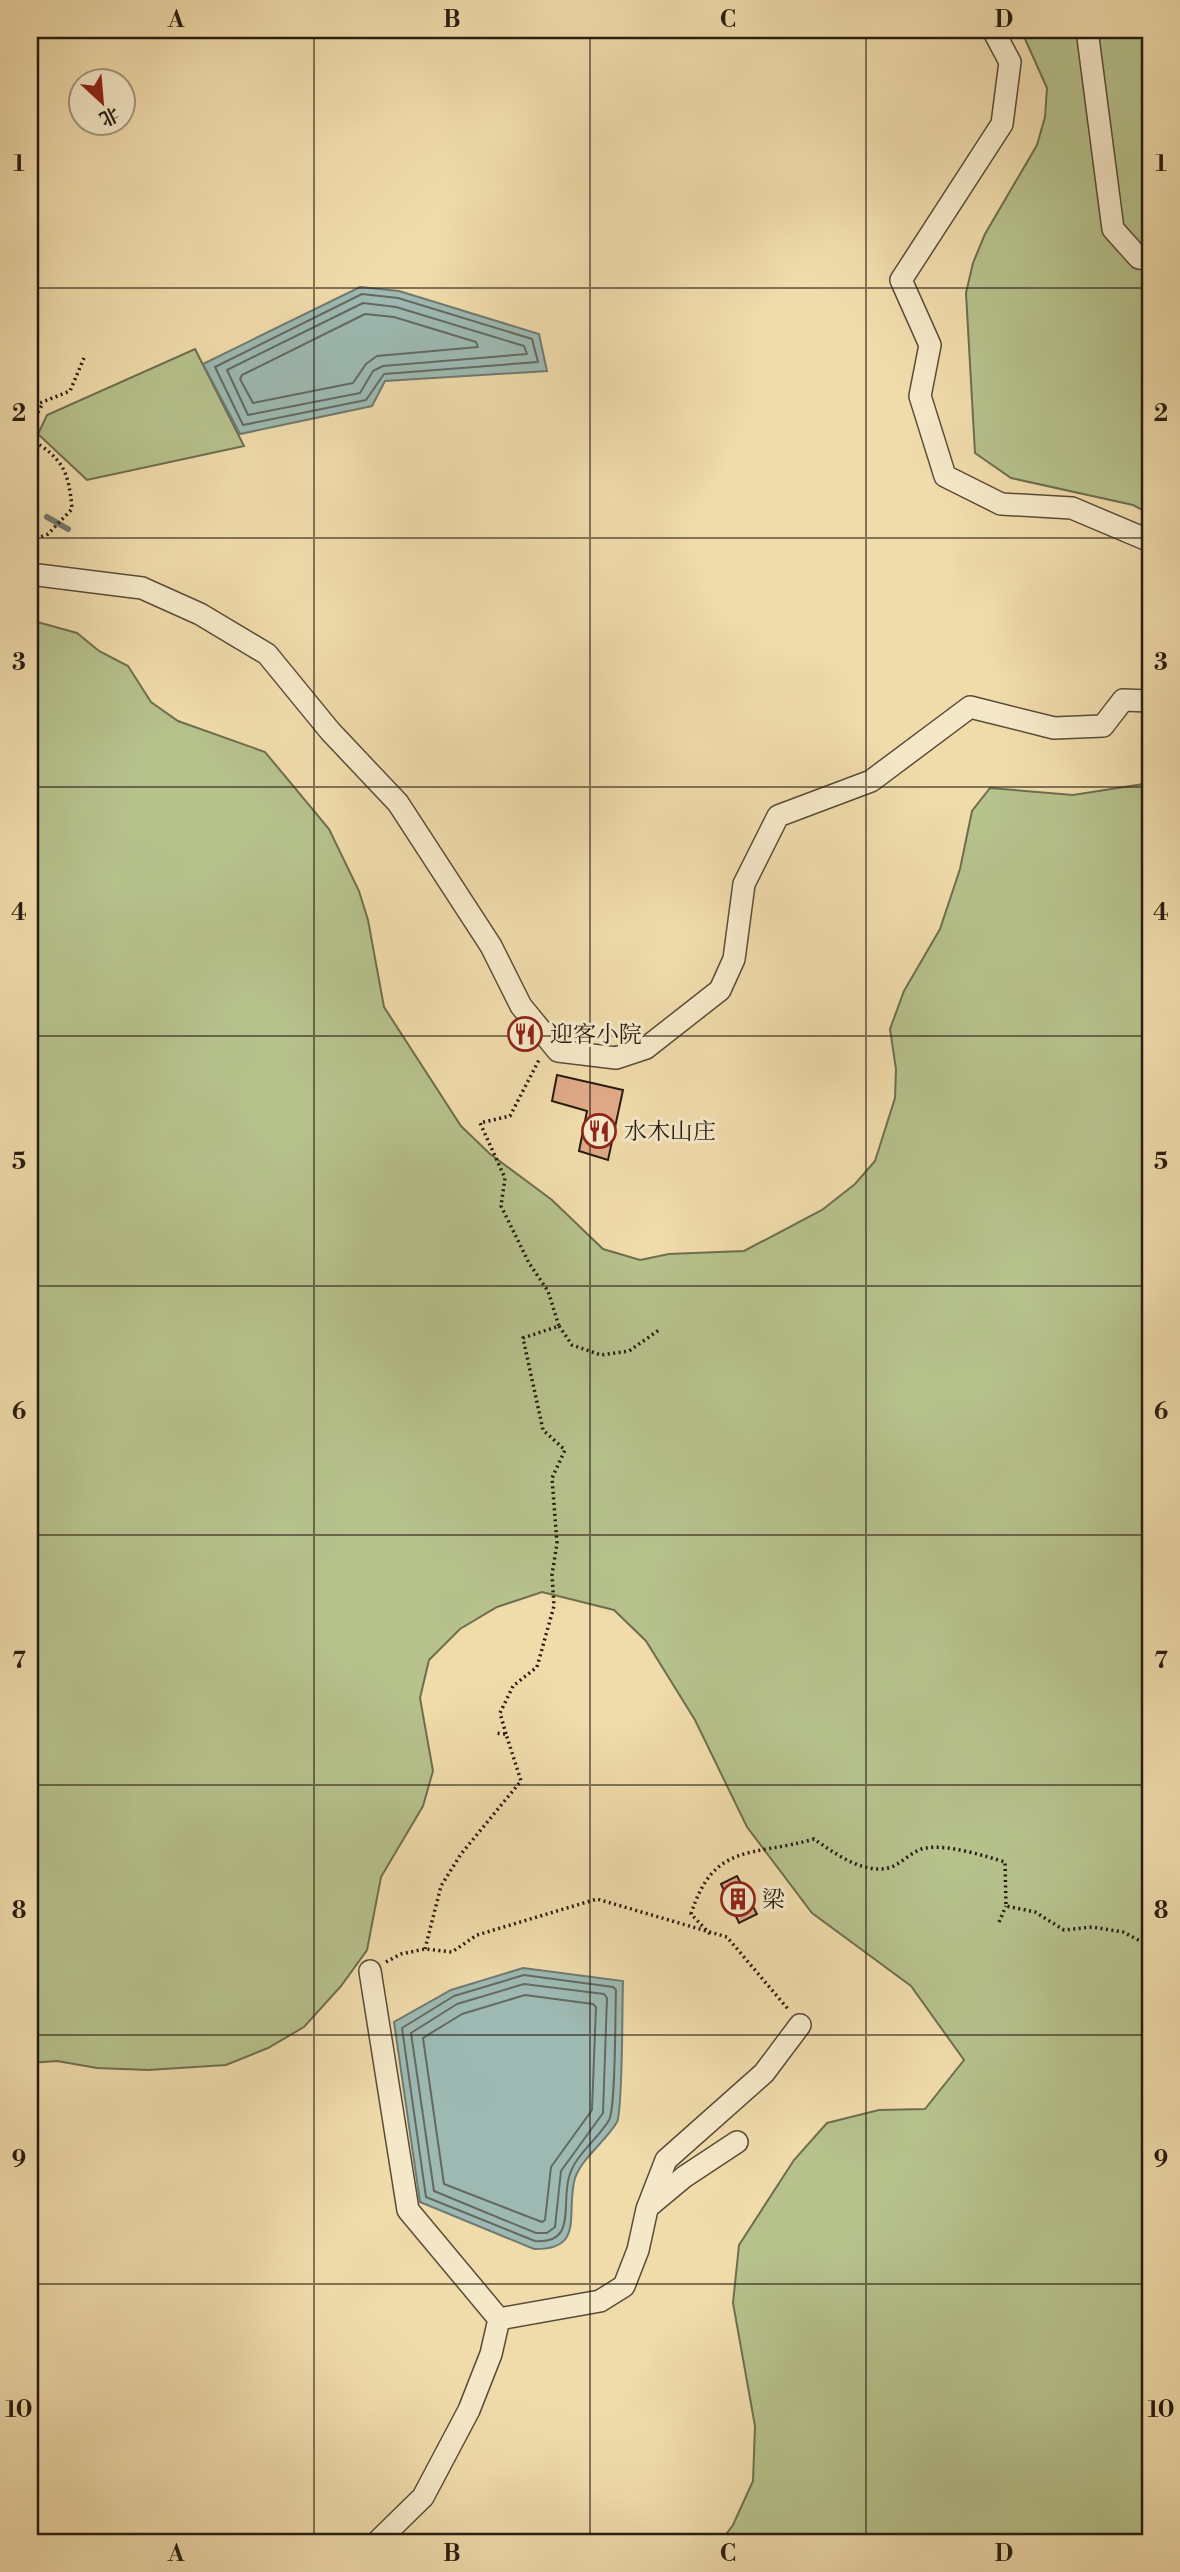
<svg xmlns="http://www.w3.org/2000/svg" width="1180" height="2572" font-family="'Libre Bodoni','Noto Serif SC',serif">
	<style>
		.green { fill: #b6c18c; stroke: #6e6e4e; stroke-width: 2 }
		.water { fill: #9db9b2; stroke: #6e7a71; stroke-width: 2 }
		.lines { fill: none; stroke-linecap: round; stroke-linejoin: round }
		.shore { stroke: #626a61; stroke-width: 2 }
		.stream { stroke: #6e7a71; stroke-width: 6 }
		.building { fill: #e0aa88; stroke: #271c10; stroke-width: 2 }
		.minor-casing { stroke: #594c37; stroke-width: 24 }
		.path { stroke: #271c10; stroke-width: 3.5; stroke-dasharray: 2 3.5; stroke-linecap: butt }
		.minor { stroke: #f5e8c8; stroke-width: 21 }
		.grid { fill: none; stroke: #271c10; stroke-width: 2; stroke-opacity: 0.55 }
		.labels { text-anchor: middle; stroke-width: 6; stroke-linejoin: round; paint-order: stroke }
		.poi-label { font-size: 23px; fill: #271c10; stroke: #f5e8c8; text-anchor: start }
		.neatline { fill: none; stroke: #271c10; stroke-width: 2.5 }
		.grid-label { font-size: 23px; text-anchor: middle; font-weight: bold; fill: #271c10 }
	</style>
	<rect width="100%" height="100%" fill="#f0dbab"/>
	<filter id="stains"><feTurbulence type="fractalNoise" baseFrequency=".00286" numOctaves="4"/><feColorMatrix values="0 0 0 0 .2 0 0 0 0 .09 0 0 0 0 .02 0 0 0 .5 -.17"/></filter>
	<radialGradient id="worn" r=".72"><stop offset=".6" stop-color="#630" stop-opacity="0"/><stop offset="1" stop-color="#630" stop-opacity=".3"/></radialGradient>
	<g class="green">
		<path d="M1021 30H1150V514L1133 505 1011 478 975 453 966 293 973 263 985 234 1037 145 1045 117 1047 88Z"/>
		<path d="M195 349 244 446 87 480 38 434 47 415Z"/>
		<path d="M30 620 77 633 99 651 128 666 151 702 178 721 265 752 329 829 359 891 368 920 384 1007 461 1126 490 1154 552 1200 603 1249 640 1260 669 1254 744 1251 822 1210 855 1184 875 1161 895 1098 896 1069 890 1029 904 991 940 929 960 869 972 811 990 788 1073 795 1150 783V2542H720L733 2525 753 2481 755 2426 733 2303 739 2245 794 2160 827 2123 879 2110 925 2109 964 2060 911 1986 812 1913 747 1827 695 1720 646 1641 614 1610 542 1592 497 1607 460 1629 429 1660 420 1698 433 1771 423 1806 381 1877 367 1950 341 1986 304 2027 268 2048 226 2065 148 2070 97 2068 57 2061 30 2063Z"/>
	</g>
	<g class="water">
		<path d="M360 287 399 291 539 334 547 371 385 381 372 406 240 434 203 364Z"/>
		<path d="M523 1968 623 1981C622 2003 623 2110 617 2122 606 2141 582 2158 575 2178 565 2213 586 2250 534 2249L420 2202 394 2022 451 1990Z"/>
	</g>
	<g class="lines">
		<g class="shore">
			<path d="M362 294 398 298 532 339 538 362 384 374 366 400 243 425 215 367Z"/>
			<path d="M363 303 396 307 524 346 527 354 383 366 373 371 360 393 248 415 227 370Z"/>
			<path d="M365 314 394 317 476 342 478 347 377 356 366 364 353 383 253 403 240 379 242 375Z"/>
			<path d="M524 1975 613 1987 616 1990C615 2010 616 2109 609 2120 599 2138 574 2156 569 2177 561 2205 577 2244 535 2241L426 2197 402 2028 454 1996Z"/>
			<path d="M524 1984 604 1994 607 1998 603 2113 561 2171 555 2227 547 2233H536L434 2191 411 2033 457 2004Z"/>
			<path d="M525 1995 593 2004 596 2007 592 2110 551 2167 545 2220 542 2222 444 2184 423 2038 462 2014Z"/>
		</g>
		<path class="stream" d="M47 517 68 529"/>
	</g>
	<g class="building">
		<path d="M557 1075 623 1090 608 1160 579 1151 587 1111 552 1101Z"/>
		<path d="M737 1876 757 1914 739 1923 721 1884Z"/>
	</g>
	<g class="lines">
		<g class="minor-casing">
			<g id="minor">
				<path d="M993 30 1010 62 1002 124 901 280 930 345 920 396 945 476 1001 504 1072 508 1150 541"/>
				<path d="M1087 30 1113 229 1139 258 1150 259"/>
				<path d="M30 574 142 588 200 614 267 654 330 731 398 803 491 946 521 1006 558 1051 616 1058 646 1048 720 990 734 959 744 884 778 816 871 781 970 707 1054 728 1103 726 1123 700 1150 701"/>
				<path d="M370 1971 408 2210 499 2319 491 2354 469 2410 423 2497 377 2542"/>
				<path d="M648 2207 684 2177 737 2142"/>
				<path d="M499 2319 600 2301 624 2286 638 2250 647 2209 666 2160 764 2073 800 2025"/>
			</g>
		</g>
		<g class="path">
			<path d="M30 407 70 391 84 358"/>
			<path d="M30 427 42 405"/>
			<path d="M30 439C63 458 69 472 72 509L48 534 30 541"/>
			<path d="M559 1326 572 1345 601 1355 629 1351 659 1330"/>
			<path d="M506 1734 500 1713 513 1686 537 1667 554 1606 552 1575 557 1543 552 1478 565 1450 543 1430 523 1338 559 1326 548 1291 529 1263 501 1206 505 1178 480 1123 510 1116 540 1058"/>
			<path d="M999 1922 1006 1906"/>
			<path d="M710 1934 691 1914C714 1841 753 1857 814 1839 833 1852 862 1874 888 1868 901 1865 912 1850 926 1848 947 1844 985 1856 1005 1862L1006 1906 1035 1912 1064 1930 1092 1927 1123 1932 1150 1946"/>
			<path d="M425 1949 441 1886 461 1854 521 1781 506 1734 495 1733"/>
			<path d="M386 1962 401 1954 425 1949 452 1952 477 1935 597 1899 727 1937 788 2009"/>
		</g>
		<use href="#minor" class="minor"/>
	</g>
	<path class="grid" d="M314 30V2542M590 30V2542M866 30V2542M30 288H1150M30 538H1150M30 787H1150M30 1036H1150M30 1286H1150M30 1535H1150M30 1785H1150M30 2035H1150M30 2284H1150"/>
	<defs>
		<g id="restaurant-ring" transform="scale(1.75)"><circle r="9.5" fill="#f5e8c8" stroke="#8f2418" stroke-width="1.5"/><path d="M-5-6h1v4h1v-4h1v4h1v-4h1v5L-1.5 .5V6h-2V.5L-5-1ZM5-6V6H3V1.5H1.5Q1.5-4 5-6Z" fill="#8f2418"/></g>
		<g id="building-ring" transform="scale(1.75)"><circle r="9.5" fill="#f5e8c8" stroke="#8f2418" stroke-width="1.5"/><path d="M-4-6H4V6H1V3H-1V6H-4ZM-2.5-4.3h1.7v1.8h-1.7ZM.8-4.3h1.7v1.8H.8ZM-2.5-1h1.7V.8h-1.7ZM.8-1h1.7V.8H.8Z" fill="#8f2418"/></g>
	</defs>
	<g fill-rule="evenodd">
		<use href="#restaurant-ring" x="525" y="1034"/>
		<use href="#restaurant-ring" x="599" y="1131"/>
		<use href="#building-ring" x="738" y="1899"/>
	</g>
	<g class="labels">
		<g class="poi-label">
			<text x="550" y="1042">迎客小院</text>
			<text x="624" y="1139">水木山庄</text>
			<text x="762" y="1907">梁</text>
		</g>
	</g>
	<rect width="1180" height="2572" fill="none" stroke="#f0dbab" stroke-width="77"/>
	<g transform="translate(102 102) rotate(154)"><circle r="33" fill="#f5e8c8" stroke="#a3967e" stroke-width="2"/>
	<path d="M0-5L12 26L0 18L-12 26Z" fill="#8f2418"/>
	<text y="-10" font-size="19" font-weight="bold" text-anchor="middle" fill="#271c10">北</text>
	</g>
	<rect x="38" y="38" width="1104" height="2496" class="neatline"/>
	<g class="grid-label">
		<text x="176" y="27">A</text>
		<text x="452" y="27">B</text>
		<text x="728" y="27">C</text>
		<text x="1004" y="27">D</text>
		<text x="19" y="171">1</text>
		<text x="1161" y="171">1</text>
		<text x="19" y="421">2</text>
		<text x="1161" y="421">2</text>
		<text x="19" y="670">3</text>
		<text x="1161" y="670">3</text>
		<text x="19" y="920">4</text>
		<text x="1161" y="920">4</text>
		<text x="19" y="1169">5</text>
		<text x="1161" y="1169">5</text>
		<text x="19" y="1419">6</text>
		<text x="1161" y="1419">6</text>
		<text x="19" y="1668">7</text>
		<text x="1161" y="1668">7</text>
		<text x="19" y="1918">8</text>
		<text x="1161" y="1918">8</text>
		<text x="19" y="2167">9</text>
		<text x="1161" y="2167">9</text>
		<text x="19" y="2417">10</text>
		<text x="1161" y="2417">10</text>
		<text x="176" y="2561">A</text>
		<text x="452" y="2561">B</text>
		<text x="728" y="2561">C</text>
		<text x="1004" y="2561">D</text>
	</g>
	<rect width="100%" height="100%" filter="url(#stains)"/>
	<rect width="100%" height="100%" fill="url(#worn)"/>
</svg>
